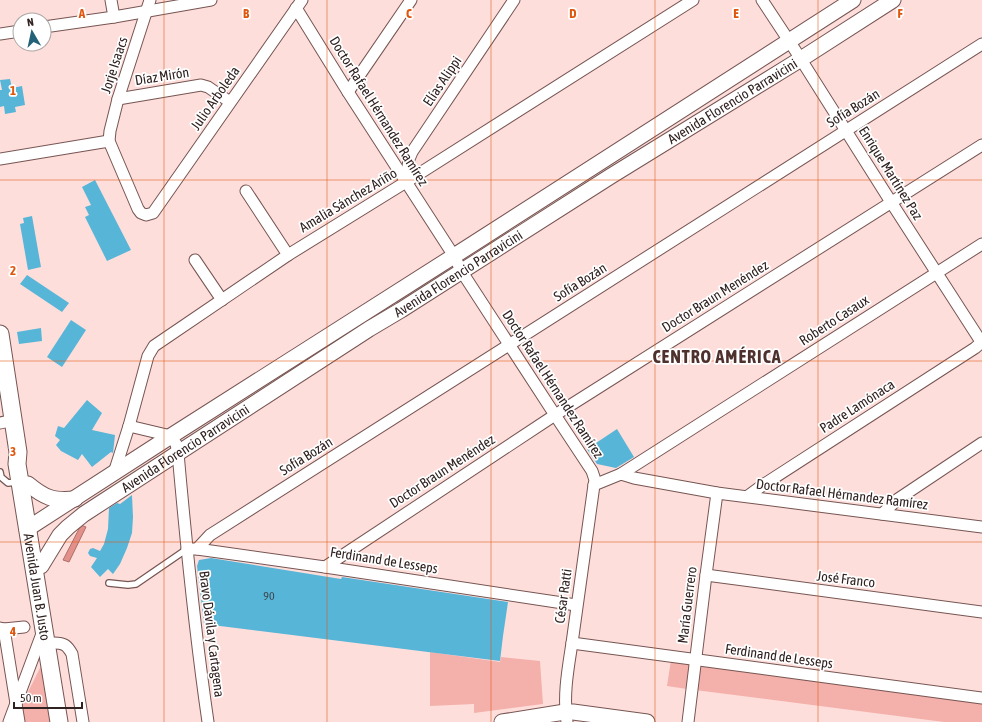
<svg xmlns="http://www.w3.org/2000/svg" width="982" height="722" font-family="'Asap Condensed',sans-serif">
	<style>
		.park { fill: #f4b0aa }
		.water { fill: #e3908a; stroke: #ad6f6a }
		.building { fill: #57b5d8 }
		.lines { fill: none; stroke-linecap: round; stroke-linejoin: round }
		.service-casing { stroke: #765552; stroke-width: 8 }
		.minor-casing { stroke: #765552; stroke-width: 13 }
		.secondary-casing { stroke: #765552; stroke-width: 17 }
		.primary-casing { stroke: #765552; stroke-width: 19 }
		.service { stroke: #fff; stroke-width: 5.5 }
		.minor { stroke: #fff; stroke-width: 11 }
		.secondary { stroke: #fff; stroke-width: 15 }
		.primary { stroke: #fff; stroke-width: 17 }
		.grid { fill: none; stroke: #df560d; stroke-width: 1; stroke-opacity: 0.55 }
		.labels { text-anchor: middle; stroke-width: 3.5; stroke-linejoin: round; paint-order: stroke }
		.number-label { font-size: 12px; fill: #3a474f }
		.street-label { font-size: 14px; fill: #302221; stroke: #fff }
		.district-label { font-size: 18px; font-weight: bold; letter-spacing: 1px; fill: #4e302d; stroke: #fff }
		.grid-label { font-size: 13px; text-anchor: middle; font-weight: bold; fill: #df560d; stroke: #fff; stroke-width: 3.5; stroke-linejoin: round; paint-order: stroke }
	</style>
	<rect width="100%" height="100%" fill="#fededb"/>
	<g class="park">
		<path d="M430 652 500 662 501 657 540 661 543 704 474 713V704L430 706Z"/>
		<path d="M671 660 691 663 687 689 667 686Z"/>
		<path d="M43 662 52 722H25L22 704Z"/>
		<path d="M699 666 982 702V722H944L695 690Z"/>
	</g>
	<path class="water" d="M81 525 86 527 69 562 63 560Z"/>
	<g class="building">
		<path d="M10 79 12 88 22 86 25 105 15 107 16 112 5 114 4 106 0 107V90H2L0 80Z"/>
		<path d="M95 180 131 250 107 261 85 217 89 215 85 207 91 205 82 187Z"/>
		<path d="M32 216 41 267 28 270 20 224 24 223 23 218Z"/>
		<path d="M27 275 69 303 62 312 20 284Z"/>
		<path d="M71 320 86 330 62 367 47 357Z"/>
		<path d="M41 328 42 341 19 344 17 332Z"/>
		<path d="M87 400 102 413 92 430 115 435 113 453 111 452 92 467 82 454 78 460 61 451 56 445 60 440 55 436 58 426 64 428Z"/>
		<path d="M617 429 634 457 616 468 597 464 587 449Z"/>
		<path d="M132 495 133 517 132 533 127 548 120 564 113 574 108 569 100 577 91 567 97 558 90 556 88 553 90 549 93 548 100 551 104 544 108 529 109 508 117 503 120 504Z"/>
		<path d="M211 558 341 579 342 577 508 602 503 636 500 661 204 624 197 566 199 560Z"/>
	</g>
	<g class="lines">
		<g class="service-casing">
			<g id="service">
				<path d="M0 472 1 477 8 483 17 482"/>
				<path d="M109 583 128 585 136 584 187 549"/>
			</g>
		</g>
		<g class="minor-casing">
			<g id="minor">
				<path d="M111 0 114 17"/>
				<path d="M150 0 118 99 110 131 109 141 138 209 141 213 146 215 153 213 302 0"/>
				<path d="M762 0 795 50 891 202 978 337 982 342"/>
				<path d="M296 8 348 92 454 256 462 272 555 415 592 471 595 480 594 485C587 538 579 590 572 643 568 669 563 695 567 722"/>
				<path d="M44 27 114 17 211 0"/>
				<path d="M0 34 20 31"/>
				<path d="M348 92 411 0"/>
				<path d="M118 99 201 85 208 87 230 102"/>
				<path d="M0 159 109 141"/>
				<path d="M406 182 409 159 412 152 514 0"/>
				<path d="M246 191 288 255"/>
				<path d="M195 260 222 300"/>
				<path d="M0 423 14 420"/>
				<path d="M129 426 171 436 176 444 178 453C186 543 195 633 208 722"/>
				<path d="M114 473 129 426 148 356 154 346 288 255 406 182 693 0"/>
				<path d="M621 474 982 244"/>
				<path d="M594 485 621 474 634 478 717 493 982 527"/>
				<path d="M748 496 763 485 975 348 982 342"/>
				<path d="M882 514 898 499 982 443"/>
				<path d="M187 549H197L325 567 576 605"/>
				<path d="M197 549 210 535 982 44"/>
				<path d="M325 567 555 415 982 145"/>
				<path d="M706 575 982 612"/>
				<path d="M0 628 4 629 24 627"/>
				<path d="M4 629 19 722"/>
				<path d="M54 643C64 643 67 645 72 654L83 722"/>
				<path d="M572 643 982 698"/>
				<path d="M9 722 43 631"/>
				<path d="M688 722 706 575 717 493"/>
			</g>
		</g>
		<g class="secondary-casing">
			<g id="secondary">
				<path d="M28 484C45 498 53 501 75 499"/>
				<path d="M27 529 171 436 454 256 853 0"/>
				<path id="s1" d="M41 566 60 535 68 527 84 514 369 329 401 310 611 176 801 59 893 0"/>
				<path d="M502 722 565 712H573L647 722"/>
			</g>
		</g>
		<g class="primary-casing">
			<g id="primary">
				<path id="s2" d="M0 334 18 452 17 464 59 722"/>
			</g>
		</g>
		<use href="#service" class="service"/>
		<use href="#minor" class="minor"/>
		<use href="#secondary" class="secondary"/>
		<use href="#primary" class="primary"/>
	</g>
	<path class="grid" d="M164 0V722M327 0V722M491 0V722M655 0V722M818 0V722M0 180H982M0 361H982M0 542H982"/>
	<g class="labels">
		<g class="number-label">
			<text x="269" y="600">90</text>
		</g>
		<g class="street-label">
			<text transform="translate(114 65) rotate(-72)" y="5">Jorje Isaacs</text>
			<text transform="translate(162 76) rotate(-9)" y="5">Díaz Mirón</text>
			<text transform="translate(442 81) rotate(-56)" y="5">Elías Alippi</text>
			<text transform="translate(215 98) rotate(-55)" y="5">Julio Arboleda</text>
			<text dy="5" stroke="none"><textPath href="#s1" startOffset="837">Avenida Florencio Parravicini</textPath></text>
			<text transform="translate(853 108) rotate(-32)" y="5">Sofía Bozán</text>
			<text transform="translate(379 111) rotate(58)" y="5">Doctor Rafael Hérnandez Ramírez</text>
			<text transform="translate(891 173) rotate(58)" y="5">Enrique Martínez Paz</text>
			<text transform="translate(348 200) rotate(-31)" y="5">Amalia Sánchez Ariño</text>
			<text dy="5" stroke="none"><textPath href="#s1" startOffset="513">Avenida Florencio Parravicini</textPath></text>
			<text transform="translate(580 282) rotate(-32)" y="5">Sofía Bozán</text>
			<text transform="translate(715 296) rotate(-32)" y="5">Doctor Braun Menéndez</text>
			<text transform="translate(834 320) rotate(-33)" y="5">Roberto Casaux</text>
			<text transform="translate(553 384) rotate(57)" y="5">Doctor Rafael Hérnandez Ramírez</text>
			<text transform="translate(857 406) rotate(-33)" y="5">Padre Lamónaca</text>
			<text dy="5" stroke="none"><textPath href="#s1" startOffset="189">Avenida Florencio Parravicini</textPath></text>
			<text transform="translate(306 456) rotate(-32)" y="5">Sofía Bozán</text>
			<text transform="translate(442 471) rotate(-33)" y="5">Doctor Braun Menéndez</text>
			<text transform="translate(842 494) rotate(7)" y="5">Doctor Rafael Hérnandez Ramírez</text>
			<text transform="translate(384 560) rotate(9)" y="5">Ferdinand de Lesseps</text>
			<text transform="translate(846 579) rotate(7)" y="5">José Franco</text>
			<text dy="5" stroke="none"><textPath href="#s2" startOffset="256">Avenida Juan B. Justo</textPath></text>
			<text transform="translate(563 596) rotate(-82)" y="5">César Ratti</text>
			<text transform="translate(687 605) rotate(-83)" y="5">María Guerrero</text>
			<text transform="translate(212 634) rotate(83)" y="5">Bravo Dávila y Cartagena</text>
			<text transform="translate(779 656) rotate(8)" y="5">Ferdinand de Lesseps</text>
		</g>
		<g class="district-label">
			<text x="717" y="363">CENTRO AMÉRICA</text>
		</g>
	</g>
	<g class="grid-label">
		<text x="82" y="18">A</text>
		<text x="246" y="18">B</text>
		<text x="409" y="18">C</text>
		<text x="573" y="18">D</text>
		<text x="736" y="18">E</text>
		<text x="900" y="18">F</text>
		<text x="13" y="95">1</text>
		<text x="13" y="275">2</text>
		<text x="13" y="456">3</text>
		<text x="13" y="636">4</text>
	</g>
	<g transform="translate(32 32) rotate(351)"><circle r="19" fill="#ffffff" stroke="#aca7a6"/>
	<path d="M0-3L7 15L0 10L-7 15Z" fill="#226177"/>
	<text y="-6" font-size="11" font-weight="bold" text-anchor="middle" fill="#302221">N</text>
	</g>
	<path d="M14 702v6h68v-6" fill="none" stroke="#302221" stroke-width="2"/>
	<text x="20" y="702" font-size="12" fill="#302221" stroke="#ffffff" stroke-width="3" paint-order="stroke">50 m</text>
</svg>
